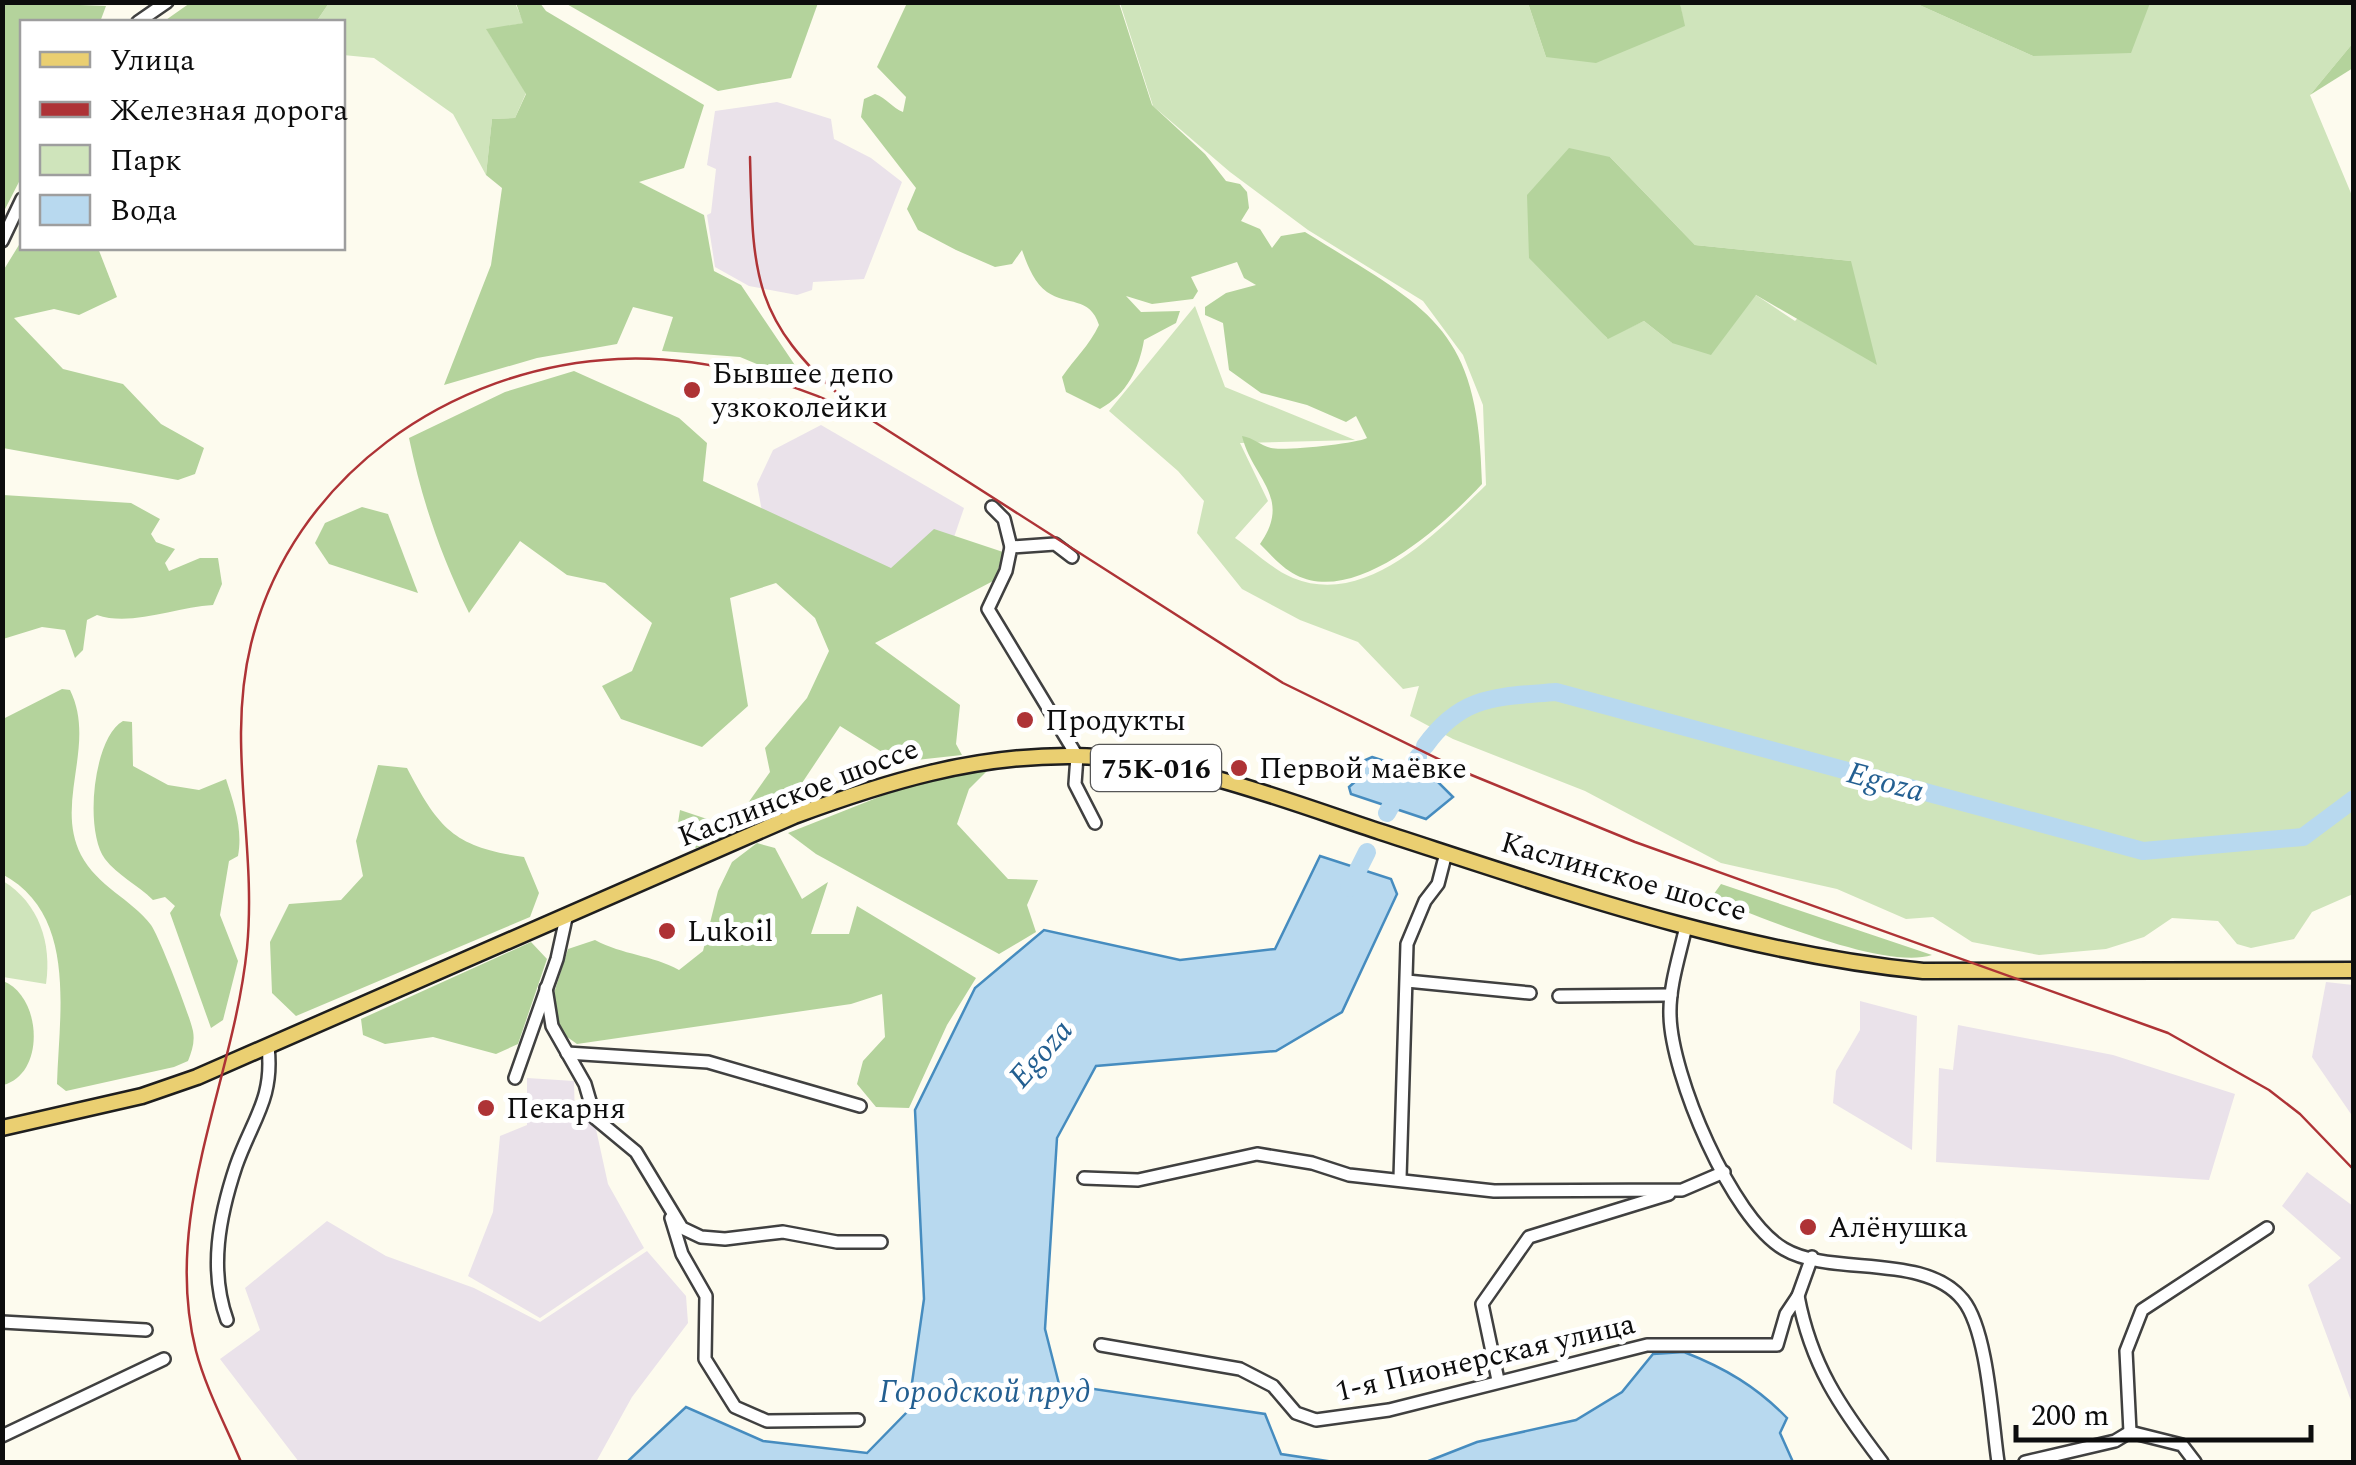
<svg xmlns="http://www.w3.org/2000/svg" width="2356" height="1465" font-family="Spectral,serif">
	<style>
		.industrial { fill: #eae2ea }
		.green { fill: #cfe4bb; fill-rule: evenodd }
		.forest { fill: #b4d39c }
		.water { fill: #b8d9ef; stroke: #468cbf; stroke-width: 2.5 }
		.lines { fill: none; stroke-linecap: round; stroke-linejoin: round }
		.river { stroke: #b8d9ef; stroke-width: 18 }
		.minor-casing { stroke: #404040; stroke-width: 16 }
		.major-casing { stroke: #1e1e1e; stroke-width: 19 }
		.minor { stroke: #fff; stroke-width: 11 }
		.major { stroke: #eacf71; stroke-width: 14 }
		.rail { stroke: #ae3336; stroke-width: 2.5 }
		.poi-dot { fill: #ae3336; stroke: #fff; stroke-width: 4 }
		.labels { text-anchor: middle; stroke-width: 10; stroke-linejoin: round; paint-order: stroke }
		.shield { fill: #fff; stroke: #565656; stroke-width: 2.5 }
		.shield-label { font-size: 28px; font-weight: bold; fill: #0d0d0d }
		.poi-label { font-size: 30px; fill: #0d0d0d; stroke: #fff; text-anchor: start }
		.street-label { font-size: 30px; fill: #0d0d0d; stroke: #fff }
		.water-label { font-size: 32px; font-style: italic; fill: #235f91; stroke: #fff }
	</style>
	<rect width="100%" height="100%" fill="#fdfbee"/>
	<g class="industrial">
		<path d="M777 102 831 119 834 139 871 158 902 182 864 279 813 282 812 290 797 295 749 286 715 267 707 215 711 213 716 169 707 165 715 111Z"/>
		<path d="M821 425 964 508 951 546 890 580 765 528 757 484 773 450Z"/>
		<path d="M2326 982 2353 985V1117L2312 1057Z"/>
		<path d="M1860 1001 1917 1016 1912 1150 1833 1103 1836 1071 1860 1030Z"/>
		<path d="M1958 1025 2113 1055 2235 1094 2209 1180 1936 1162 1939 1068 1953 1070Z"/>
		<path d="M527 1078 574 1081 575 1122 594 1120 608 1184 644 1248 540 1318 468 1276 493 1212 500 1136 527 1125Z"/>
		<path d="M2307 1172 2353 1206V1406L2308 1285 2341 1258 2282 1206Z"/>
		<path d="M327 1221 386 1256 474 1288 540 1322 647 1251 686 1296 688 1323 632 1397 596 1462H299L220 1359 260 1330 245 1288Z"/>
	</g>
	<g class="green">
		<path d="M329 3H515L524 23 487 30 526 93 515 118 492 119 486 175 453 114 374 58 343 55 342 22H316Z"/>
		<path d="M1120 3H1528L1546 57 1684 26 1680 3H1915L2033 56 2146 3H2353V43L2310 95 2353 198V894L2312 912 2294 939 2251 948 2237 944 2218 921 2172 918 2144 937 2106 949 2039 955 1972 942 1933 917 1906 919 1837 889 1721 863 1585 791 1453 739 1410 716 1419 686 1403 689 1358 642 1300 620 1242 589 1197 533 1204 501 1178 471 1109 411 1195 306 1225 387 1355 440 1240 443 1268 501 1235 538C1253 550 1273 570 1293 578 1367 608 1438 531 1486 485L1483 405 1463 355 1423 301 1308 230 1230 172 1153 106ZM1610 157 1695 245 1851 261 1795 321 1756 295 1672 343 1644 321 1607 338 1576 302Z"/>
		<path d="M3 881C39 903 52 943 46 984L3 977Z"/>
	</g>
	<g class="forest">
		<path d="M3 2 106 6 100 22H22V176L3 213Z"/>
		<path d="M190 3V2L329 3 316 22H163Z"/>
		<path d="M516 3H540L546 11 704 105 684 168 639 182 704 215 714 271 741 285 809 386 740 357 662 351 673 317 633 307 617 344 537 358 444 385 491 265 502 188 486 175 492 119 515 118 526 94 486 29 523 23Z"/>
		<path d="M565 3H818L791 78 718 91Z"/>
		<path d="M907 3H1119L1152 105 1205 154 1226 181 1240 184 1247 192 1249 208 1241 221 1260 229 1272 248 1281 236 1305 232C1428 309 1479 324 1482 484 1445 524 1356 606 1296 575 1282 568 1271 555 1260 544 1293 497 1252 478 1242 436 1254 438 1260 445 1271 448 1283 451 1355 444 1367 438L1356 416 1346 422 1307 405 1261 393 1229 370 1223 323 1205 315V307L1226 293 1256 285 1244 278 1237 262 1191 277 1198 291 1193 299 1152 304 1126 296 1141 312 1180 311 1176 323 1144 340C1139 369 1127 394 1100 409L1066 392 1062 377C1075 358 1089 346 1099 325 1090 296 1067 306 1047 292 1034 283 1027 264 1022 250L1012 264 995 267 956 250 918 230 907 209 916 188 861 117 864 99 875 94C887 98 892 108 903 112L906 97 877 67Z"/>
		<path d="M1528 3H1680L1685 26 1596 63 1546 57Z"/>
		<path d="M1915 3H2150L2131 53 2033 56Z"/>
		<path d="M2353 43V68L2310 95Z"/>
		<path d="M1569 148 1610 157 1695 245 1851 261 1877 365 1756 295 1711 355 1672 343 1644 321 1608 339 1529 258 1527 195Z"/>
		<path d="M22 240V248H98L117 297 79 315 54 309 14 318 63 369 123 384 161 424 204 448 195 474 178 480 3 448V271Z"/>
		<path d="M574 371 679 418 707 443 703 481 891 568 934 529 1003 552 995 580 875 643 960 705 956 744 962 755 898 762 840 726 782 813 764 820 756 803 735 832 696 848 677 829 680 810 731 827 770 772 765 748 807 698 829 651 815 618 776 583 730 598 748 706 702 747 621 719 602 686 632 671 652 623 605 583 567 575 520 541 469 613C441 556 422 501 409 438L505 392Z"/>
		<path d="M3 495 131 503 160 519 151 534 156 542 175 549 165 563 169 571 200 558H218L222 584 213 605C176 607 131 627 97 615L87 620 83 650 75 658 65 630 42 627 3 639Z"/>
		<path d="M362 507 388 514 418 593 329 564 315 543 325 523Z"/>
		<path d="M62 689 70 690C97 745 54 802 81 855 97 886 131 899 151 925 159 936 190 1016 193 1031 195 1042 192 1051 188 1061L174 1067 66 1091 57 1084C59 1013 78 914 2 874L3 719Z"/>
		<path d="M123 721 132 722 133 766 168 785 199 790 226 779C234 804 243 829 238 856L229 861 220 915 238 961 223 1020 211 1028 170 913 175 906 165 897 153 900C138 885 117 875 105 859 84 831 93 738 123 721Z"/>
		<path d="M378 765 407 768C439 829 454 847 524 857L539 893 530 917 296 1016 272 993 270 942 289 904 341 900 363 876 356 841Z"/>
		<path d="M988 770 969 789 957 824 1008 879 1038 880 1027 905 1036 932 999 954 816 854 788 833 937 774Z"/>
		<path d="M757 843 775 848 802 899 828 882 811 934H849L857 906 976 978 947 1025 909 1108 876 1107 857 1084 863 1061 885 1037 882 994 851 1004 577 1044 556 1029 554 993 568 949 595 940C623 955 652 955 679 970L703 951 718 891 732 862Z"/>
		<path d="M1721 884 1932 955C1883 970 1761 917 1711 898Z"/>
		<path d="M531 942 547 959 518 1044 496 1054 433 1037 385 1044 363 1035 361 1019Z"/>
		<path d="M3 981C42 996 46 1074 3 1085Z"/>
	</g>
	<g class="water">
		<path d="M1372 757 1432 776 1453 797 1426 819 1351 794 1349 787 1357 780 1361 762Z"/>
		<path d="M1320 856 1391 879 1397 894 1342 1012 1276 1051 1096 1066 1057 1138 1045 1329 1059 1384 1265 1414 1281 1454 1334 1462H627L686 1407 763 1441 867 1453 908 1411 924 1299 915 1110 975 988 1044 930 1180 960 1275 949Z"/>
		<path d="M1684 1352C1725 1368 1757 1387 1787 1418L1780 1433 1793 1462H1426L1477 1442 1576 1420 1622 1392 1653 1354Z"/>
	</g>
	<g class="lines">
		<g class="river">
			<path d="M1425 746C1462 694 1498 697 1556 692L2143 851 2303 837 2354 799"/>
			<path d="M1387 813 1418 757"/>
			<path d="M1349 888 1367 852"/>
		</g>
		<g class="minor-casing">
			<g id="minor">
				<path d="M138 22 167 2"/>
				<path d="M2 241 22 199"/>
				<path d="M992 507 1004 519 1011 547"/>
				<path d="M1072 557 1055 544 1011 547 1006 571 988 609 1077 756 1075 784 1095 823"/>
				<path d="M1686 926C1680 954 1669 986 1670 1015 1671 1075 1731 1218 1784 1249 1831 1277 1925 1252 1963 1300 1988 1331 1992 1422 1998 1462"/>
				<path d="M1407 981 1530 993"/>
				<path d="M546 988 552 1026 585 1084 595 1118 636 1152 682 1228 701 1237 725 1239 783 1232 837 1242H881"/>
				<path d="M1559 996 1671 995"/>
				<path d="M567 1053 708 1062 860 1106"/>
				<path d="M515 1078 557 959 566 918"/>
				<path d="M1084 1178 1138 1180 1257 1154 1312 1163 1349 1175 1494 1191 1682 1190 1724 1172"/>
				<path d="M1400 1178 1407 944 1425 901 1438 884 1446 853"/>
				<path d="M671 1218 682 1254 706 1296 705 1359 735 1407 767 1421 858 1420"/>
				<path d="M1798 1296 1812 1257"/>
				<path d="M227 1320C209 1270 219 1217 236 1166 252 1120 274 1099 268 1047"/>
				<path d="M2 1322 146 1330"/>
				<path d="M1101 1345 1240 1369 1273 1386 1296 1413 1316 1420 1389 1410 1647 1345H1777L1786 1314 1798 1296C1811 1365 1840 1407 1882 1462"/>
				<path d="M1498 1380 1482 1304 1529 1237 1669 1194"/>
				<path d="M2 1436 164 1359"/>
				<path d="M2025 1462 2115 1441 2130 1432"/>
				<path d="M2195 1462 2182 1445 2130 1432 2126 1351 2142 1310 2267 1228"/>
			</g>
		</g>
		<g class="major-casing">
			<path id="major" d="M2 1128 142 1096 197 1077 794 816C886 782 974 755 1073 756 1177 757 1284 800 1381 832 1557 889 1738 953 1923 971L2354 970"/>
		</g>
		<use href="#minor" class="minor"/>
		<use href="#major" class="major"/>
		<g class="rail">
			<path d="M750 157C753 275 752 319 845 400"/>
			<path d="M241 1462C226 1426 206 1389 196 1351 161 1214 234 1081 247 948 257 845 226 746 251 644 292 477 450 367 618 359 706 355 796 382 873 421L1283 683 1469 774 1635 842 2168 1033 2269 1090 2300 1114 2354 1170"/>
		</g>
	</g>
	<g class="poi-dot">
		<circle cx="692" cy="390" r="10"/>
		<circle cx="1025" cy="720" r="10"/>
		<circle cx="1239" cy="768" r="10"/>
		<circle cx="667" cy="931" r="10"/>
		<circle cx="486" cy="1108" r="10"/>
		<circle cx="1808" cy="1227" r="10"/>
	</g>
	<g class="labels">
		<rect class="shield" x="1091" y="745" width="130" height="46" rx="8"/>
		<g class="shield-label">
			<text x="1156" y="778">75К-016</text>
		</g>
		<g class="poi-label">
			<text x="712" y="383">Бывшее депо<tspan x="712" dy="34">узкоколейки</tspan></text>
			<text x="1045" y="730">Продукты</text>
			<text x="1259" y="778">Первой маёвке</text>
			<text x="687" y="941">Lukoil</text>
			<text x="506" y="1118">Пекарня</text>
			<text x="1828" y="1237">Алёнушка</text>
		</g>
		<g class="street-label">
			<text transform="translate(798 792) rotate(-21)" y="10">Каслинское шоссе</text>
			<text transform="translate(1624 876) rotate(16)" y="10">Каслинское шоссе</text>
			<text transform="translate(1485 1357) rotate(-13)" y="10">1-я Пионерская улица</text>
		</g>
		<g class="water-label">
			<text transform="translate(1886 781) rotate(15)" y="11">Egoza</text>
			<text transform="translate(1040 1053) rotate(-49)" y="11">Egoza</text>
			<text x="985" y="1402">Городской пруд</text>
		</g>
	</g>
	<rect width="2356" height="1465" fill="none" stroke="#0d0d0d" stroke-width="10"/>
	<rect x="20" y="20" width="325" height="230" fill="#ffffff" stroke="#9e9e9e" stroke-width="2.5"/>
	<rect x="40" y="52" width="50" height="15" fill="#eacf71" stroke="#9e9e9e" stroke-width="2.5"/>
	<text x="110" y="70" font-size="30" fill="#0d0d0d">Улица</text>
	<rect x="40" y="102" width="50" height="15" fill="#ae3336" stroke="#9e9e9e" stroke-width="2.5"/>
	<text x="110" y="120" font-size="30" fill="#0d0d0d">Железная дорога</text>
	<rect x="40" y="145" width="50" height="30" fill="#cfe4bb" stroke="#9e9e9e" stroke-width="2.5"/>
	<text x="110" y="170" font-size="30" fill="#0d0d0d">Парк</text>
	<rect x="40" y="195" width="50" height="30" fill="#b8d9ef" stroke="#9e9e9e" stroke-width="2.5"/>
	<text x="110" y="220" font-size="30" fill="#0d0d0d">Вода</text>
	<path d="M2016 1425v15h295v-15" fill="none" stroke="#0d0d0d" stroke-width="5"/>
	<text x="2031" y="1425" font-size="30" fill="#0d0d0d" stroke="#ffffff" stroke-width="8" paint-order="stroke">200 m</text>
</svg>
